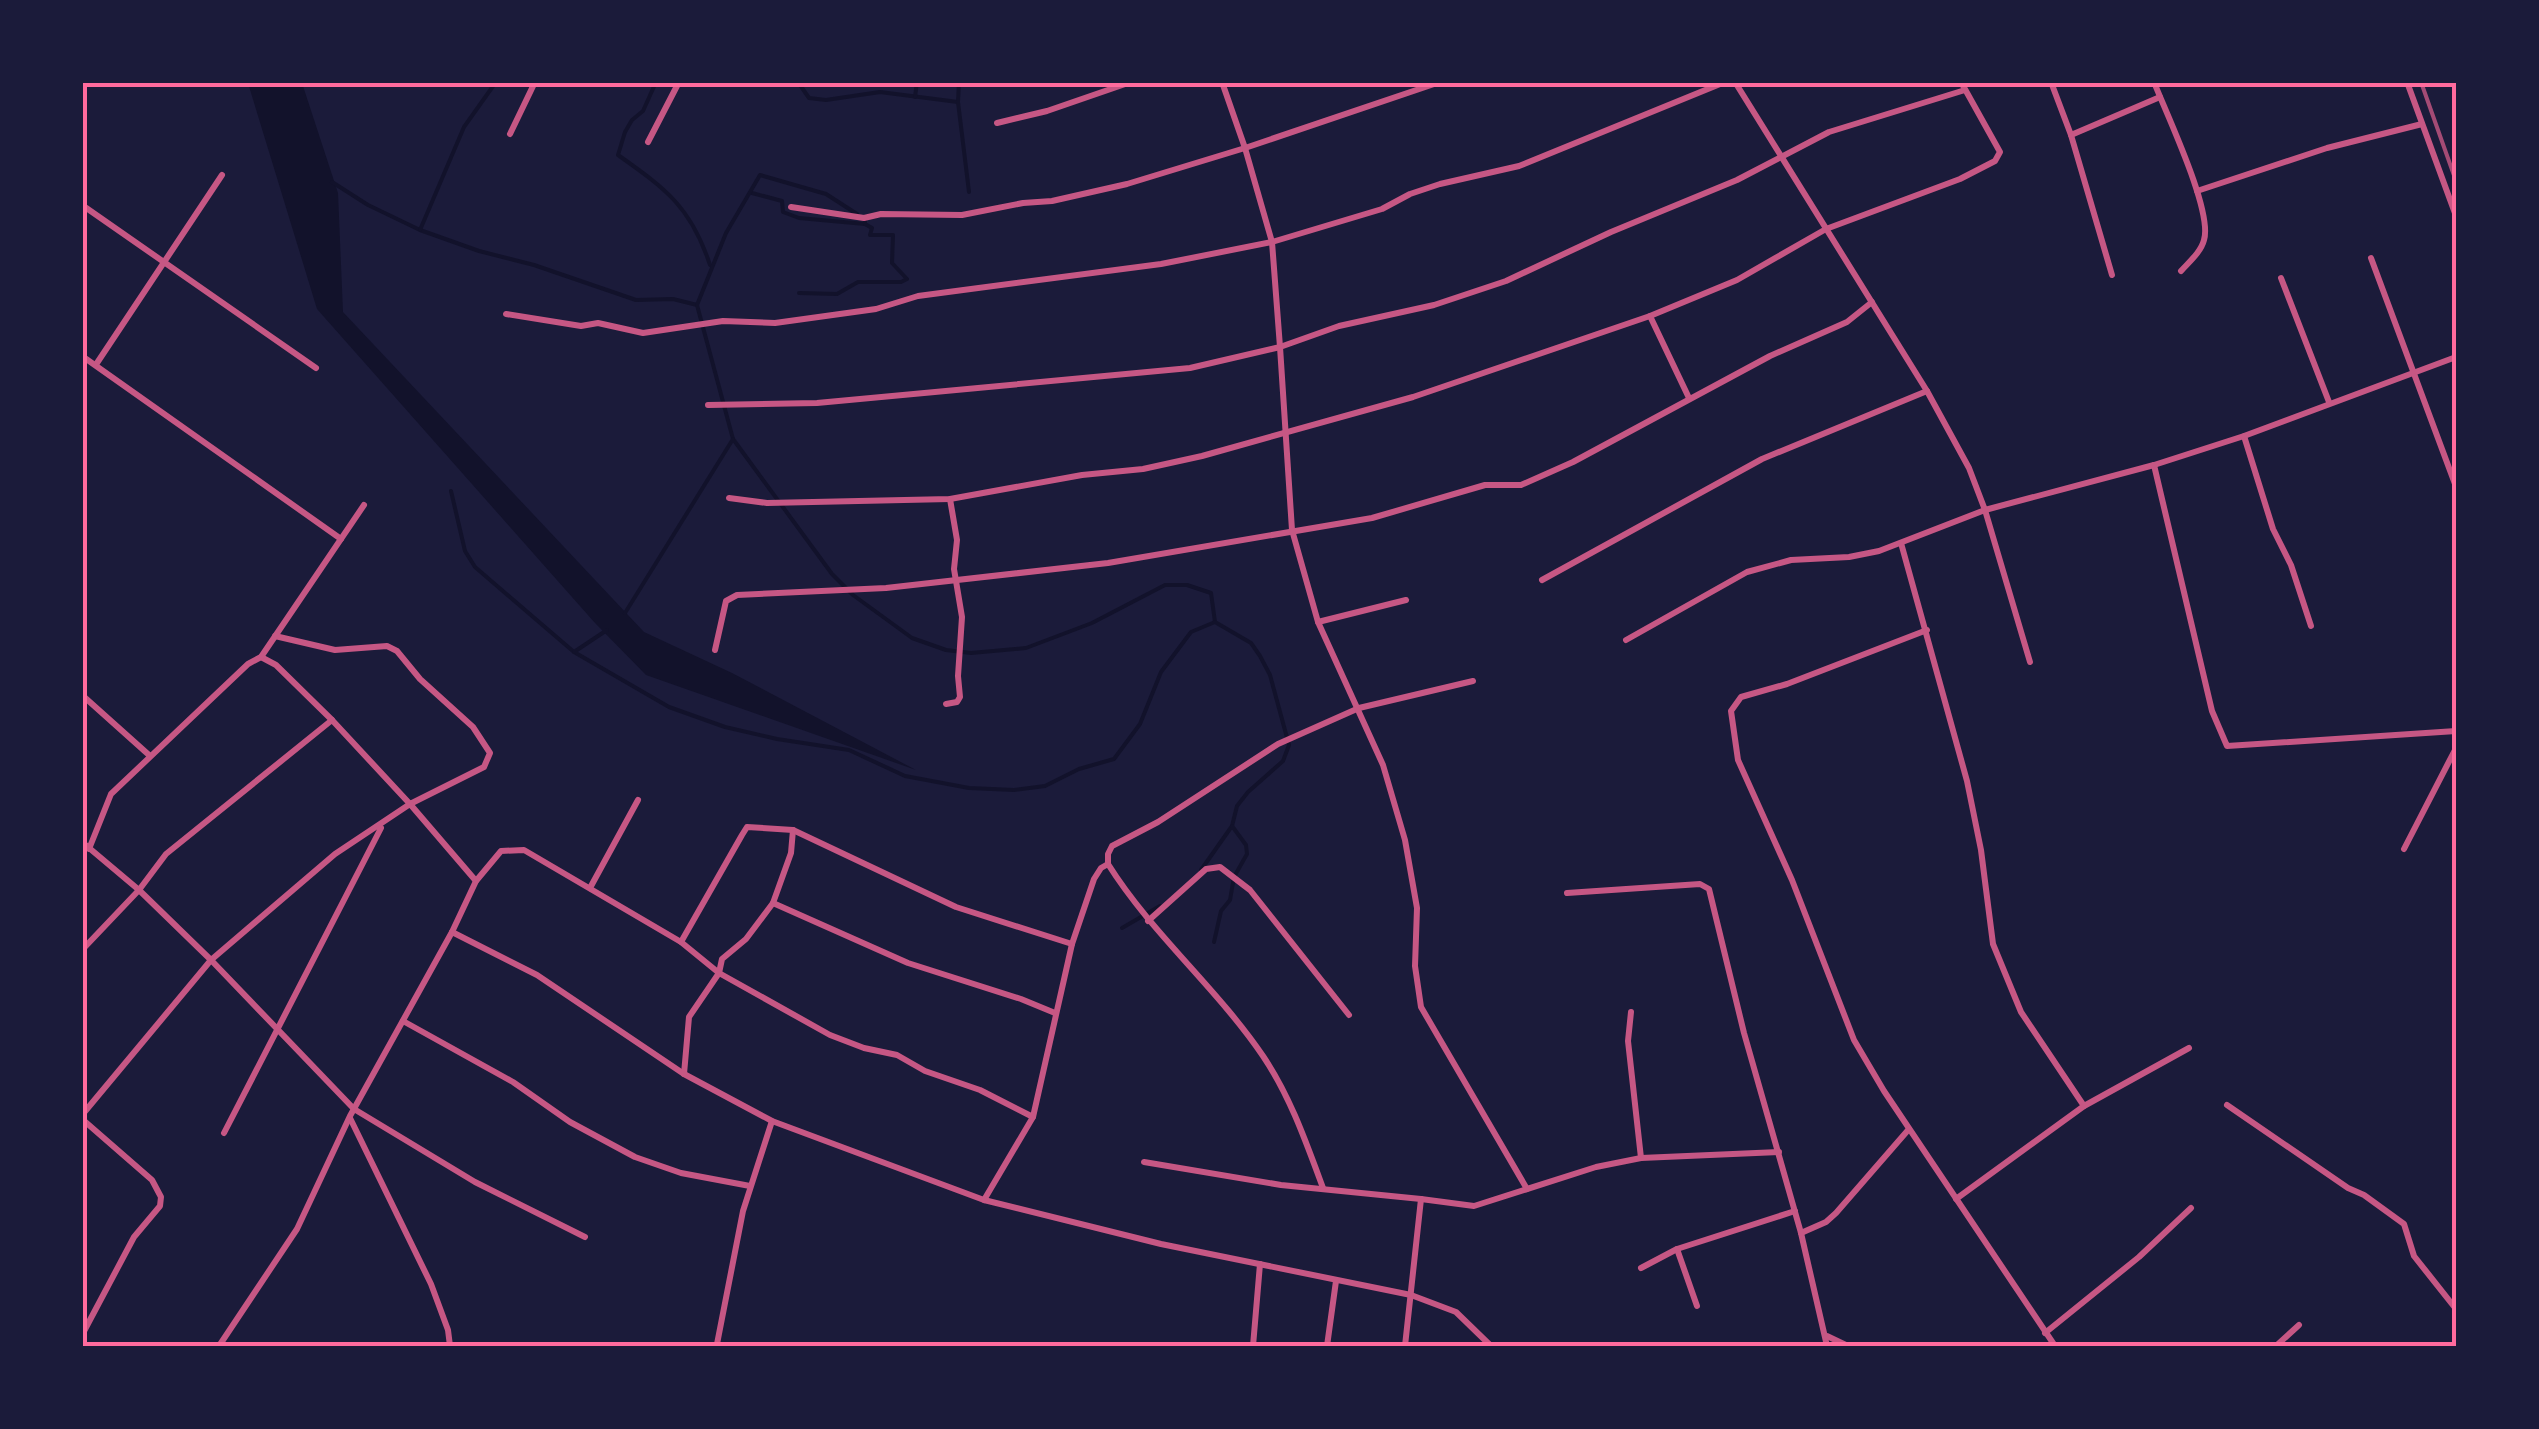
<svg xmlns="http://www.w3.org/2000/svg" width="2539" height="1429" font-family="'Fira Sans',sans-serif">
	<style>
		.water { fill: #12122b }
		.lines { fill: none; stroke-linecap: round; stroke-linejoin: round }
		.stream { stroke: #12122b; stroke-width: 4 }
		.minor { stroke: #c65784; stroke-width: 6 }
		.rail { stroke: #a44b75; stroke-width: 4 }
		.neatline { fill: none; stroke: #ff6b9d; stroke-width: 4 }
	</style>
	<rect width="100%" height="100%" fill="#1b1b3a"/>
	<path class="water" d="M248 83H302L338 193 343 312 644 632 732 673 916 770 646 675 595 623 317 309Z"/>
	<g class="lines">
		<g class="stream">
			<path d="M539 82 547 85 555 82"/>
			<path d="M656 82 643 111 632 120 625 132 618 155C666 189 691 207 710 265"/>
			<path d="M798 82 809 98 826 100 880 92 958 102"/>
			<path d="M959 82 958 102 969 192"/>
			<path d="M915 97 917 82"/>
			<path d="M332 182 368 205 420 230 479 251 534 265 636 300 673 299 697 305"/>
			<path d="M752 193 782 201 783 212 799 218 865 224"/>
			<path d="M857 214 826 194 760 175 726 233 697 305 733 439 832 574 853 595 912 638 946 650 971 653 1026 648 1092 623 1165 585H1187L1211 593 1215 622"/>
			<path d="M420 230 464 127 496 82"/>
			<path d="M799 293 837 294 858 282H901L907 279 892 263 893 235H870L872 228 865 224V219"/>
			<path d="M451 491 465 551 475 567 574 652 669 707 725 727 777 739 849 750 905 776 969 788 1014 790 1045 786 1079 769 1114 759 1140 724 1161 672 1191 632 1215 622 1251 643 1260 656 1270 675 1289 745 1283 761 1248 792 1237 806 1232 826 1201 870"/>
			<path d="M625 613 733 439"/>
			<path d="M574 652 607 630"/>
			<path d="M1122 928 1160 906"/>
			<path d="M1214 942 1221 911 1230 900 1234 877 1247 854 1246 845 1232 826"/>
		</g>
		<g class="minor">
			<path d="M2051 82 2071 135 2112 275"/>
			<path d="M2154 82C2166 113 2213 211 2204 240 2201 252 2189 262 2181 271"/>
			<path d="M2407 82 2456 216"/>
			<path d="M449 83V82"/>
			<path d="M997 123 1047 111 1131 82"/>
			<path d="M510 134 535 82"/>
			<path d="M2071 135 2160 97"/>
			<path d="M648 142 679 82"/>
			<path d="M2197 191 2327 148 2422 124"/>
			<path d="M82 205 316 368"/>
			<path d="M791 207 864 218 881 214 962 215 1023 203 1052 201 1127 184 1245 148 1440 82"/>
			<path d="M2371 258 2455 484"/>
			<path d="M2281 278 2329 402"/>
			<path d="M506 314 581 326 598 323 643 333 723 321 775 323 876 309 918 296 1161 264 1272 242 1382 209 1410 194 1440 184 1519 166 1725 82"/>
			<path d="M1650 316 1689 398"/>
			<path d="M82 356 341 539"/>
			<path d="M97 363 222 175"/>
			<path d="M1927 391 1969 468 1985 510 2030 662"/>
			<path d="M708 405 817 403 1190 368 1280 347 1272 242 1245 148 1222 82"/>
			<path d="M2244 436 2273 529 2291 565 2311 626"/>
			<path d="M2154 465 2212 711 2227 746 2456 731"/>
			<path d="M729 498 767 503 950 499 1082 475 1143 469 1202 456 1413 397 1650 316 1737 280 1826 229 1960 179 1995 161 2000 152 1961 82"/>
			<path d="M1901 543 1967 781 1981 850 1993 944 2021 1012 2084 1106"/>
			<path d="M1542 580 1762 459 1927 391 1735 82"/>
			<path d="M1318 622 1406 600"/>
			<path d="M1927 630 1787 684 1741 697 1731 711 1738 760 1792 880 1854 1040 1884 1091 2055 1346"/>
			<path d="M1626 640 1747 572 1791 560 1849 557 1879 551 1985 510 2154 465 2244 436 2456 357"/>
			<path d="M715 650 726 601 737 595 886 588 1108 563 1372 518 1485 485H1521L1573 462 1770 356 1847 322 1872 302"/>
			<path d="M261 657 276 665 332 720 410 804 484 767 490 753 473 727 420 679 397 651 387 646 335 650 275 636"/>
			<path d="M82 695 149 755"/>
			<path d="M946 704 957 702 960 697 958 676 962 617 954 569 957 540 950 499"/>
			<path d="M82 842 139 890 211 960 354 1109 475 1182 585 1237"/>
			<path d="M89 849 111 794 248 664 261 657 364 505"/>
			<path d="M2404 849 2456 748"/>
			<path d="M1108 864V854L1112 846 1158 822 1278 744 1359 708 1473 681"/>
			<path d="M590 888 638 800"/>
			<path d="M1567 893 1700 884 1709 889 1744 1033 1801 1233 1827 1346"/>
			<path d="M773 903 908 963 1021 999 1055 1013"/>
			<path d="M1148 921 1206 869 1220 867 1250 890 1349 1015"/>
			<path d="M452 932 537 975 684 1074 772 1121 984 1200 1161 1244 1411 1295 1456 1312 1491 1346"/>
			<path d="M681 942 742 835 747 827 793 830 956 907 1072 944"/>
			<path d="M82 950 139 890 166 854 332 720"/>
			<path d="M1631 1012 1628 1041 1641 1158"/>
			<path d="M403 1021 513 1082 570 1122 635 1157 681 1173 750 1186"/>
			<path d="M684 1074 689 1017 719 973 722 959 746 939 773 903 791 853 793 830"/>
			<path d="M2227 1105 2348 1188 2364 1195 2404 1224 2414 1256 2456 1309"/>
			<path d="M82 1115 211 960 335 854 410 804 476 881"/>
			<path d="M350 1118 431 1284 448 1330 450 1346"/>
			<path d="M82 1119 152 1180 161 1197 160 1206 134 1237 82 1335"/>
			<path d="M224 1133 381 828"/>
			<path d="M1144 1162 1281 1185 1421 1199 1405 1346"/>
			<path d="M1527 1189 1421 1007 1415 966 1417 908 1405 840 1383 765 1318 622 1292 530 1280 347 1339 326 1434 305 1506 281 1611 232 1737 180 1829 132 1965 90"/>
			<path d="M1421 1199 1474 1206 1596 1167 1641 1158 1779 1152"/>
			<path d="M1956 1199 2084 1106 2189 1048"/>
			<path d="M984 1200 1033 1117 1072 944 1094 879 1101 868 1108 864C1152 934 1216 987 1263 1056 1290 1096 1306 1142 1323 1188"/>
			<path d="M1801 1233 1826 1222 1836 1213 1909 1129"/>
			<path d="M1677 1249 1697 1306"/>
			<path d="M1641 1268 1677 1249 1795 1211"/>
			<path d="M2045 1333 2139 1257 2191 1208"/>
			<path d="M1827 1336 1848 1346"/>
			<path d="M717 1344 743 1211 772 1121"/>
			<path d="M219 1346 297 1229 350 1116 452 932 476 881 501 851 524 850 681 942 719 973 830 1035 864 1048 897 1055 925 1071 980 1090 1033 1117"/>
			<path d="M1253 1346 1260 1264"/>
			<path d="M1327 1346 1336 1281"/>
			<path d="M2276 1346 2299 1325"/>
		</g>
		<path class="rail" d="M2421 82 2456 181"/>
	</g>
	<rect width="2539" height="1429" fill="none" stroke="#1b1b3a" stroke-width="170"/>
	<rect x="85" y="85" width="2369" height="1259" class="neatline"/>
</svg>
